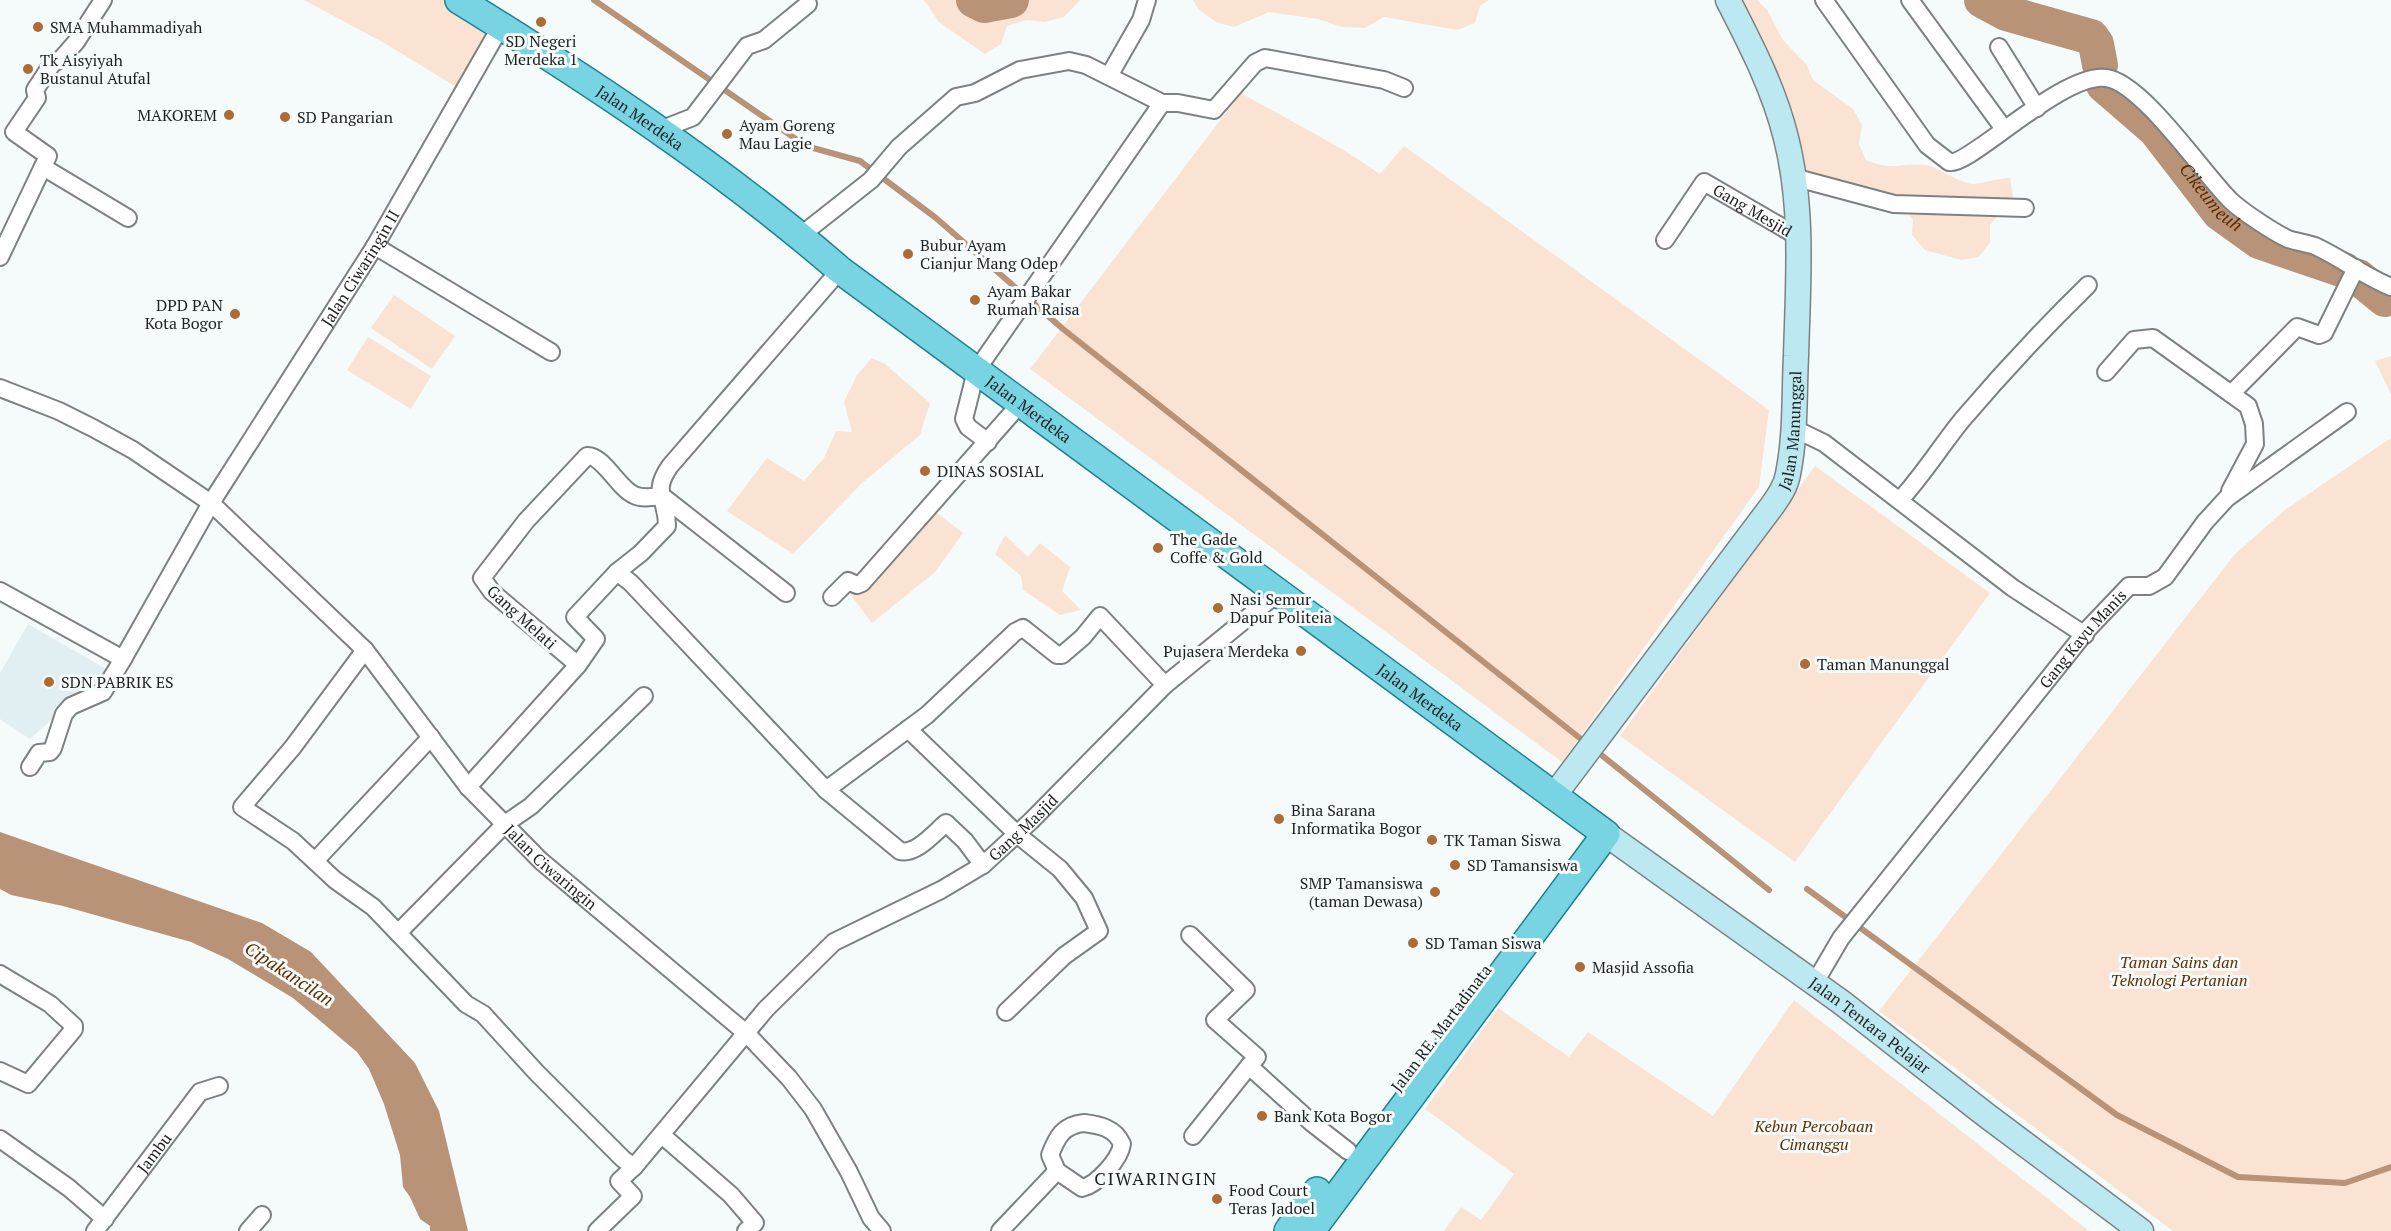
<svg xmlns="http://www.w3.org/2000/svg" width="2391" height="1231" font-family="'PT Serif',serif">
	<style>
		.built { fill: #e1eff2 }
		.green { fill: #fbe3d3 }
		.water { fill: #b99378 }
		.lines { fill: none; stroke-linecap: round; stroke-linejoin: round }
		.stream { stroke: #b99378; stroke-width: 6 }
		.river { stroke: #b99378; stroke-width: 36 }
		.street-casing { stroke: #7d8182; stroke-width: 20 }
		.secondary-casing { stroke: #7d8182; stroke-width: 27 }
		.primary-casing { stroke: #1e8293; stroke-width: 30 }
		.street { stroke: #fff; stroke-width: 16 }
		.secondary { stroke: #bce9f1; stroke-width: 24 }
		.primary { stroke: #78d3e3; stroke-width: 27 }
		.poi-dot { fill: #ad6b36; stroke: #f5fafb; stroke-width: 2 }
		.labels { text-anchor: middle; stroke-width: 6; stroke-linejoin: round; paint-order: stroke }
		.poi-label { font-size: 16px; fill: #1f2121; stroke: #f5fafb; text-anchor: start }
		.street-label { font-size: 16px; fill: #1f2121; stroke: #f5fafb }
		.park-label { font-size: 16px; font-style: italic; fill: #603000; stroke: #f5fafb }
		.water-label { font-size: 18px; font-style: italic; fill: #5e2e00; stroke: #f5fafb }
		.neighbourhood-label { font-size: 18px; letter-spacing: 1.5px; fill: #1f2121; stroke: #f5fafb }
	</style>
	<rect width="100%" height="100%" fill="#f5fafb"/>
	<path class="built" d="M28 624 106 669 90 698 79 691 73 702 61 705 52 719 30 739 0 719V673Z"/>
	<g class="green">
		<path d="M304 0H459L501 26 463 91 386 44Z"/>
		<path d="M924 0H1080L1064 17 1045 22 1026 20 1007 26 1001 44 985 54 939 22Z"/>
		<path d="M1193 0H1489L1480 6 1475 23 1457 30 1384 17 1365 28 1342 27 1318 19 1269 12 1234 27 1216 22 1199 10Z"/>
		<path d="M1739 0H1757L1767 10 1783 40 1806 64 1813 80 1853 109 1862 125 1859 144 1866 160C1894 172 1900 162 1926 165 1936 166 1956 182 1973 184 1979 184 1999 178 2010 178L2013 196 1990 225V242L1979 257 1961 260 1925 250 1912 235 1913 219 1898 206 1880 210 1862 206 1800 180 1762 36 1747 24Z"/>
		<path d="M1241 93 1342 149 1380 174 1404 146 1769 410 1759 487 1562 762 1030 369Z"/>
		<path d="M394 295 455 336 432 369 371 328Z"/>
		<path d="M368 337 431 376 411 409 347 370Z"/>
		<path d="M2391 356V394L2375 361Z"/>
		<path d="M872 358 885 364 930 403 920 435 862 483 793 554 727 511 767 458 804 481 824 458 836 431 852 432 844 402 857 375Z"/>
		<path d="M2391 438V1231H2173L1879 1011 2235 554 2285 510Z"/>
		<path d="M1815 466 1990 593 1795 862 1620 736Z"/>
		<path d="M933 510 963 533 935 572 872 623 848 591Z"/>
		<path d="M1005 535 1028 557 1040 543 1070 567 1062 591 1081 610 1060 615 1023 590 1021 576 995 554Z"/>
		<path d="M1794 1000 2089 1231H1444L1461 1207 1481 1220 1514 1174 1425 1109 1498 1008 1569 1057 1588 1032 1713 1116Z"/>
	</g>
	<path class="water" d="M0 832 262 923 311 952 415 1063 439 1111 468 1231H430V1226L420 1219 410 1197 403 1187 400 1155 384 1104 369 1069 357 1052 293 998 228 959 191 942 63 906 11 895 0 889Z"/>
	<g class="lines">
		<g class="stream">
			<path d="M594 0 806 146 860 161 936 218 1063 329 1586 743"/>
			<path d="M1594 749 1769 890"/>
			<path d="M1807 889 2117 1115 2238 1177 2345 1183 2391 1167"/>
		</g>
		<g class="river">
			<path d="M974 0 984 5 1011 0"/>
			<path d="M1982 0 2006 13 2091 37 2096 44 2100 65"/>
			<path id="s1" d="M2104 85 2156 130 2220 213 2259 241 2344 270"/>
			<path d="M2358 277 2385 299"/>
		</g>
		<g class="street-casing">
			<g id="street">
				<path d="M1824 0 1927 145 1949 162C1969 167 2062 72 2106 78 2142 82 2204 175 2231 201 2243 212 2273 232 2288 239 2297 242 2306 243 2315 246 2341 258 2364 276 2391 287"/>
				<path d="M1910 0 2004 129"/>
				<path d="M1999 47 2037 108"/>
				<path d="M1109 76 1141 20 1147 0"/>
				<path d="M660 130 693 117 747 46 764 40 808 4"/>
				<path d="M43 167 128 218"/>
				<path d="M1793 177 1894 204 2025 208"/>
				<path d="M800 236 871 180 899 147 956 97 975 93 1020 70 1069 61 1086 65 1162 103H1178L1214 110 1255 63 1265 58 1384 80 1404 88"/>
				<path id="s2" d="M1665 240 1704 182 1799 237"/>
				<path d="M375 246 551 352"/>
				<path d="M0 257 48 156 14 132 37 98 35 90 52 64 62 58 76 42 103 0"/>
				<path d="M840 270 670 466C651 493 667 497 667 526L641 553 617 572 631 583 826 790 900 851C916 855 934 833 946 823L965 841 983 865"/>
				<path d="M2106 372 2134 340 2153 338 2248 406 2254 424 2255 444 2230 491"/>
				<path id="s3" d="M0 388 59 411 93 428 133 450 211 503 365 650 468 787 541 861 746 1033 789 1078 813 1109 849 1172 871 1218 882 1231"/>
				<path d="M2231 394 2297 327 2319 335 2324 333 2356 268"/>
				<path d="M1795 429 1824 443 2013 588 2085 635"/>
				<path d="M988 442 968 427 964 419 976 371 1162 103"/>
				<path d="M1900 500C1923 475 1941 446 1962 420 2002 373 2044 328 2088 285"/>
				<path id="s4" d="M0 591 123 659 211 503 375 246 501 26"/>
				<path d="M832 597 848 581 857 585 862 583 1020 404"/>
				<path d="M365 650 293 747 242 807 293 841 335 880 373 907 466 1004 483 1014 536 1072 623 1159 634 1167 619 1181 633 1196 597 1231"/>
				<path d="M578 665 596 639 575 617 617 572"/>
				<path d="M908 729 1018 835 1060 869 1084 898 1099 931 1064 956 1006 1012"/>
				<path d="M30 767 39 753 50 752 53 748 64 714 71 706 103 692 123 659"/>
				<path d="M468 787 578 665 492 592 482 578 526 521 587 456C603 455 618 488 634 495 642 499 653 497 662 496L786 593"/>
				<path d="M826 790 927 715 1015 632 1023 628 1057 655H1062L1083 637 1100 616 1165 685"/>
				<path d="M315 861 431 737"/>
				<path d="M398 933 505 824 531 806 644 696"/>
				<path d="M1190 935 1246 990 1215 1020 1257 1057 1249 1066 1312 1123 1348 1151"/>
				<path d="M0 974 50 1004 74 1026V1029L28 1084 0 1071"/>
				<path id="s5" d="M1814 984 1841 938 2088 629 2129 586H2149L2165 577 2205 522 2227 498 2347 412"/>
				<path d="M1084 1123C1100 1125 1115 1128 1122 1144 1120 1159 1097 1185 1082 1188L1057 1171 1050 1155C1057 1137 1063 1125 1084 1123Z"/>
				<path d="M663 1136 731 1195 755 1223 746 1231"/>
				<path d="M1193 1136 1249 1066"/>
				<path d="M0 1139 69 1188 105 1219"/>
				<path id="s6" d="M634 1167 766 1009 834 942 941 890 983 865 1031 821 1165 685 1279 592"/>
				<path id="s7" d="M95 1231 200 1092 219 1086"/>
				<path d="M248 1231 262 1215"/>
				<path d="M1000 1231 1057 1171"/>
			</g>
		</g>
		<g class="secondary-casing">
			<g id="secondary">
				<path id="s8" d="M1553 797 1772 506C1779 496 1786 486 1788 474 1796 434 1794 395 1796 356 1798 283 1804 209 1786 138 1774 89 1751 45 1728 0"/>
				<path id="s9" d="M1606 834 1841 1002 1986 1115 2141 1231"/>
			</g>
		</g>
		<g class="primary-casing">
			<g id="primary">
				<path id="s10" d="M459 0C592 82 722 168 840 270L1606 834 1311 1231"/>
				<path d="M1288 1231 1317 1191"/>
			</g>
		</g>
		<use href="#street" class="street"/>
		<use href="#secondary" class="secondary"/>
		<use href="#primary" class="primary"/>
	</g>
	<g class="poi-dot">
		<circle cx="541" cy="22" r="6"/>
		<circle cx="38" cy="27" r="6"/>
		<circle cx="28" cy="69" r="6"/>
		<circle cx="229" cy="115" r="6"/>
		<circle cx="285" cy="117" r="6"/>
		<circle cx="727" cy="134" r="6"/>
		<circle cx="908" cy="254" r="6"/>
		<circle cx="975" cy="300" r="6"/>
		<circle cx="235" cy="314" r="6"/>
		<circle cx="925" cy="471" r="6"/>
		<circle cx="1158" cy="548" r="6"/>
		<circle cx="1218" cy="608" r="6"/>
		<circle cx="1301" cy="651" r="6"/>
		<circle cx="1805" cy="664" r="6"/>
		<circle cx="49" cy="682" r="6"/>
		<circle cx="1279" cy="819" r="6"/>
		<circle cx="1432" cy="840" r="6"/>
		<circle cx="1455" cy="865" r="6"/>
		<circle cx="1435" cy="892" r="6"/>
		<circle cx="1413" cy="943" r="6"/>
		<circle cx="1580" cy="967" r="6"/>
		<circle cx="1262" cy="1116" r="6"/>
		<circle cx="1217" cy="1199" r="6"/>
	</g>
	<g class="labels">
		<g class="poi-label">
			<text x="50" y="33">SMA Muhammadiyah</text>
			<text x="541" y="47" text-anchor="middle">SD Negeri<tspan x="541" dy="18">Merdeka 1</tspan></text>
			<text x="40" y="66">Tk Aisyiyah<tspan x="40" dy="18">Bustanul Atufal</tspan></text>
			<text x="217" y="121" text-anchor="end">MAKOREM</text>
			<text x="297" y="123">SD Pangarian</text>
			<text x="739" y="131">Ayam Goreng<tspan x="739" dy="18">Mau Lagie</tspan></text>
			<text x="920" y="251">Bubur Ayam<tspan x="920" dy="18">Cianjur Mang Odep</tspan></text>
			<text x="987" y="297">Ayam Bakar<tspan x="987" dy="18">Rumah Raisa</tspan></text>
			<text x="223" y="311" text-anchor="end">DPD PAN<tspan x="223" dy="18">Kota Bogor</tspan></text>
			<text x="937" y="477">DINAS SOSIAL</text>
			<text x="1170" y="545">The Gade<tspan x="1170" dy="18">Coffe &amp; Gold</tspan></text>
			<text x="1230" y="605">Nasi Semur<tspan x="1230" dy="18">Dapur Politeia</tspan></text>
			<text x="1289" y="657" text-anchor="end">Pujasera Merdeka</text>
			<text x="1817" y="670">Taman Manunggal</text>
			<text x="61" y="688">SDN PABRIK ES</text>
			<text x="1291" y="816">Bina Sarana<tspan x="1291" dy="18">Informatika Bogor</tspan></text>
			<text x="1444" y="846">TK Taman Siswa</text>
			<text x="1467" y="871">SD Tamansiswa</text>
			<text x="1423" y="889" text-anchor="end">SMP Tamansiswa<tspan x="1423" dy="18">(taman Dewasa)</tspan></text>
			<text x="1425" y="949">SD Taman Siswa</text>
			<text x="1592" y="973">Masjid Assofia</text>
			<text x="1274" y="1122">Bank Kota Bogor</text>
			<text x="1229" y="1196">Food Court<tspan x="1229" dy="18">Teras Jadoel</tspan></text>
		</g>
		<g class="street-label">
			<text dy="6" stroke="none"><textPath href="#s10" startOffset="216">Jalan Merdeka</textPath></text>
			<text dy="6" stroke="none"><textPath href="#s2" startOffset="126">Gang Mesjid</textPath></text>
			<text dy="6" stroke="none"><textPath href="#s4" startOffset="598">Jalan Ciwaringin II</textPath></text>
			<text dy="6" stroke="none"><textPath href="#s10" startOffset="702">Jalan Merdeka</textPath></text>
			<text dy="6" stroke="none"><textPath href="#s8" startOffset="444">Jalan Manunggal</textPath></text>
			<text transform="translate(522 617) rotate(42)" y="6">Gang Melati</text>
			<text dy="6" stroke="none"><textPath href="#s5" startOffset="438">Gang Kayu Manis</textPath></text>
			<text dy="6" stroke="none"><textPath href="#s10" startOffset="1188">Jalan Merdeka</textPath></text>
			<text dy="6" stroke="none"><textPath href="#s6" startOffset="524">Gang Masjid</textPath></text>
			<text dy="6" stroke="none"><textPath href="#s3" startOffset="741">Jalan Ciwaringin</textPath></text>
			<text dy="6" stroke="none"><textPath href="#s9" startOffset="326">Jalan Tentara Pelajar</textPath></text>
			<text transform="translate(1441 1028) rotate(-53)" y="6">Jalan RE. Martadinata</text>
			<text dy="6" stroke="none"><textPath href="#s7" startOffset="98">Jambu</textPath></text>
		</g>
		<g class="park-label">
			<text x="2179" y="968">Taman Sains dan<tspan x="2179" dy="18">Teknologi Pertanian</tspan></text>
			<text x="1814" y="1132">Kebun Percobaan<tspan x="1814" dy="18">Cimanggu</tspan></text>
		</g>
		<g class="water-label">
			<text dy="6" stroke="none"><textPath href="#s1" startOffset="156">Cikeumeuh</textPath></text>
			<text transform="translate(289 974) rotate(33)" y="6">Cipakancilan</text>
		</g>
		<g class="neighbourhood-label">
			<text x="1156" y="1185">CIWARINGIN</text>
		</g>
	</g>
</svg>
